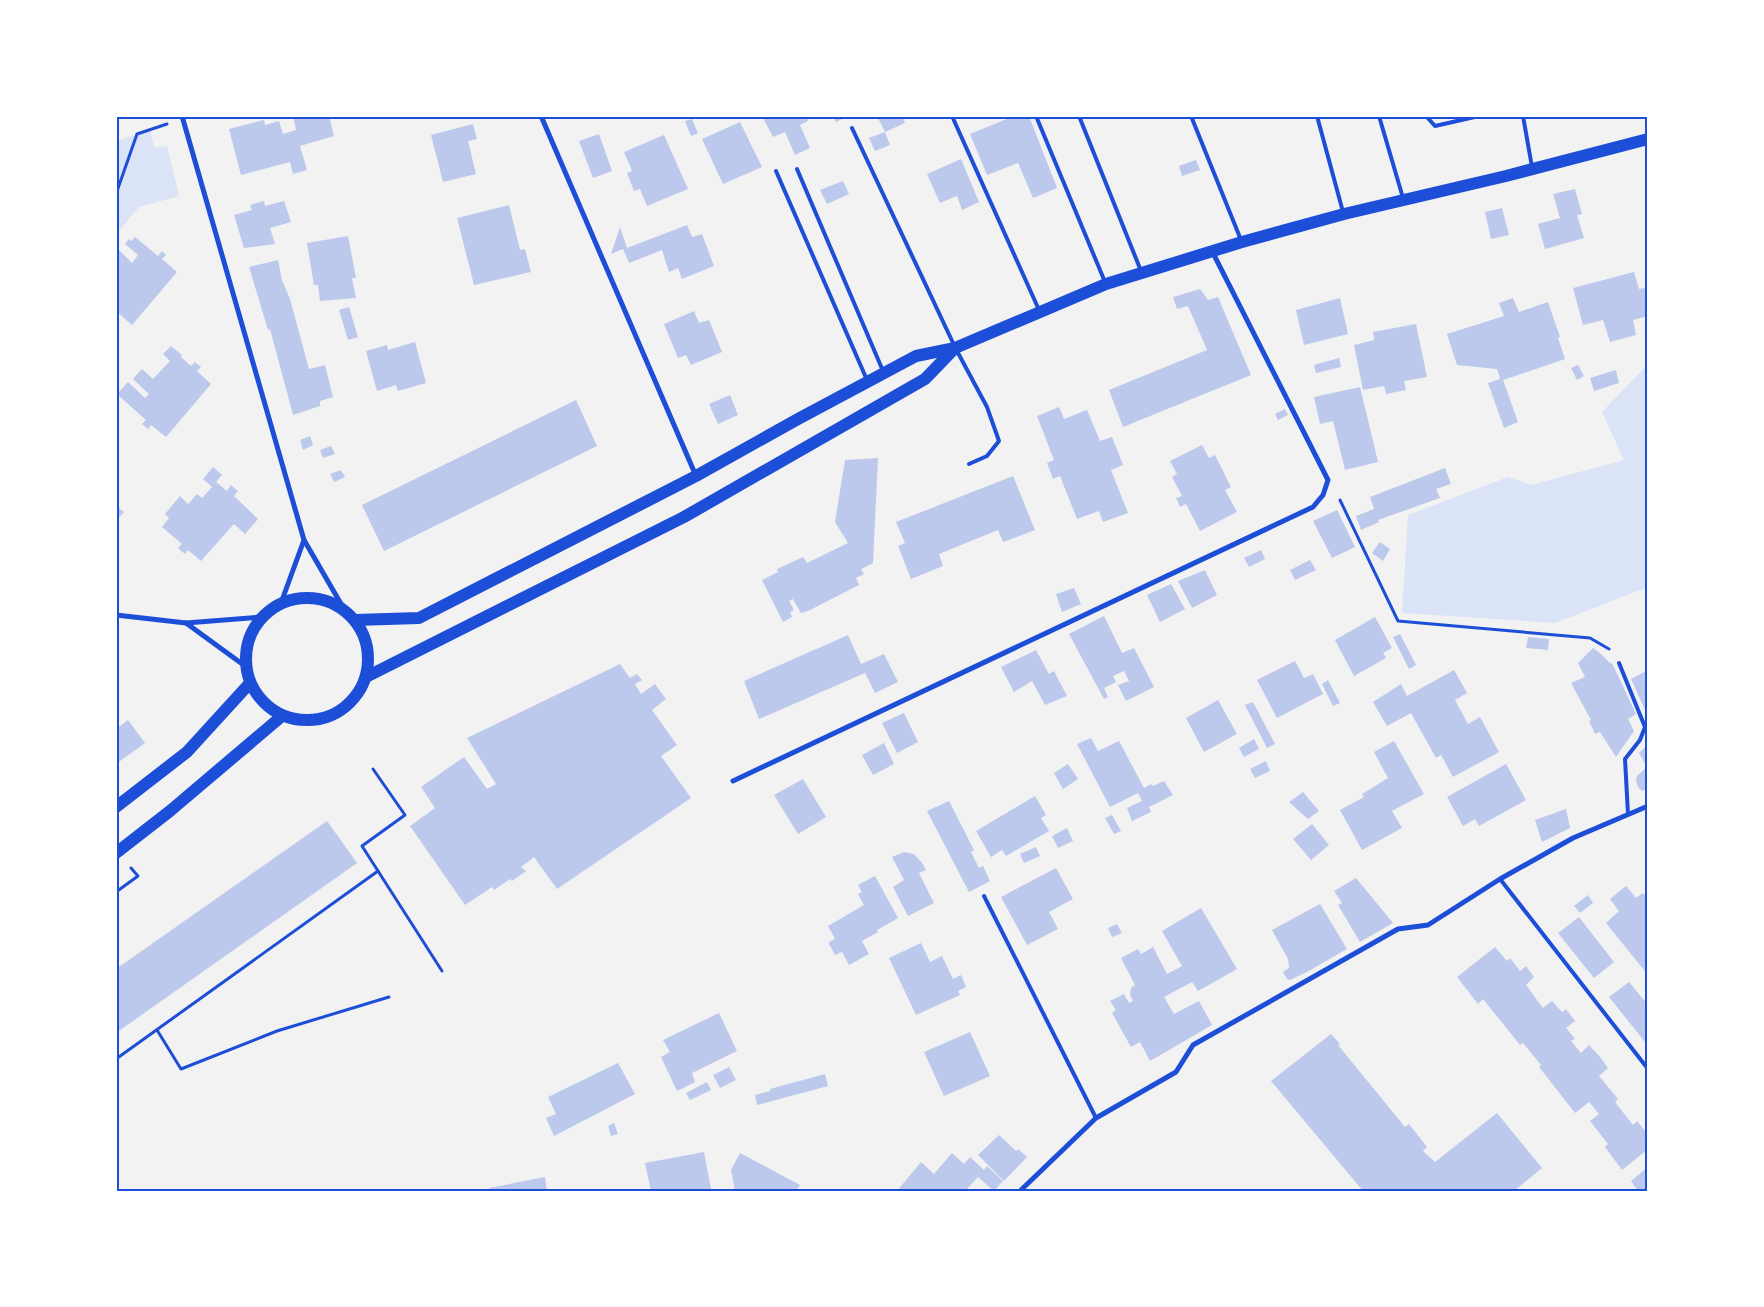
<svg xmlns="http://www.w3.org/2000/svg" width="1764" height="1307" font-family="Spectral,serif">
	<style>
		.green { fill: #dbe4f7 }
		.building { fill: #bdc9ec }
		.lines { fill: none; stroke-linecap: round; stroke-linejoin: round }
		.path { stroke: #1d4ed8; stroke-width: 3 }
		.service { stroke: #1d4ed8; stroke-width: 4 }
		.minor { stroke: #1d4ed8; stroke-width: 5 }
		.primary { stroke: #1d4ed8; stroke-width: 12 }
		.neatline { fill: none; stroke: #1d4ed8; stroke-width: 2 }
	</style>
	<rect width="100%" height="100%" fill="#f2f2f2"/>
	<g class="green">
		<path d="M150 130 154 147 167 146 179 196 139 207 116 234V141Z"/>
		<path d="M1648 364V587L1555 623 1402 613 1408 515 1508 477 1531 485 1624 460 1602 412Z"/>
	</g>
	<g class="building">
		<path d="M293 116H329L334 136 300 146 307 170 293 174 290 162 241 175 229 129 264 120 265 125 279 121 283 134 296 130Z"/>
		<path d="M762 116H806L808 121 800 125 810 148 795 155 785 132 773 137Z"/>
		<path d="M833 116H848L836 122Z"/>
		<path d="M877 116H902L905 123 885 132Z"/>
		<path d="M1014 116H1029L1057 188 1033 198 1018 163 987 175 970 134Z"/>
		<path d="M692 119 698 133 691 136 685 121Z"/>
		<path d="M740 122 762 167 723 184 702 139Z"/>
		<path d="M473 124 477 139 468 141 476 174 443 182 431 135Z"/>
		<path d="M885 132 890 145 875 151 869 138Z"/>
		<path d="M599 134 612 171 593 178 579 141Z"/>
		<path d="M664 135 688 189 647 206 640 189 634 191 627 173 632 171 624 152Z"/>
		<path d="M961 159 979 202 962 210 957 196 940 203 927 174Z"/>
		<path d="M1196 160 1200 170 1182 176 1179 166Z"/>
		<path d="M843 181 849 194 827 204 820 190Z"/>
		<path d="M1575 189 1582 214 1577 215 1584 238 1545 249 1538 224 1560 218 1553 194Z"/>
		<path d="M264 201 265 206 284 201 291 222 270 228 275 244 244 248 234 215 252 210 250 205Z"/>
		<path d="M509 205 520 250 525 249 531 272 474 285 457 218Z"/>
		<path d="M1502 208 1509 235 1491 239 1485 212Z"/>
		<path d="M687 225 692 237 702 234 714 266 682 279 678 268 669 272 662 250 629 263 623 249 611 254 620 227 627 248Z"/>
		<path d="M348 236 356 278H352L356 298 320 301 318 285H314L307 243Z"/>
		<path d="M135 237 158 256 162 251 166 255 162 259 177 272 132 325 116 311V251L118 249 132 263 138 255 125 244 129 239 131 241Z"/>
		<path d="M278 260 282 280 290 299 309 369 325 365 333 397 320 401V406L293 415 270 329 268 330 249 267Z"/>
		<path d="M1634 272 1639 289 1648 287V316L1633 320 1636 335 1610 342 1603 320 1583 325 1573 288Z"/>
		<path d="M1200 289 1208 300 1218 297 1251 375 1123 427 1109 390 1207 350 1188 306 1177 309 1173 297Z"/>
		<path d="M1340 298 1348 334 1304 345 1296 310Z"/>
		<path d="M1513 298 1519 312 1548 302 1560 337 1558 338 1565 359 1503 380 1518 422 1504 428 1488 383 1500 379 1497 369 1457 365 1447 334 1504 316 1499 303Z"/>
		<path d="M349 307 358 337 348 340 339 310Z"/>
		<path d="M694 311 699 323 709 320 722 352 691 365 686 355 678 358 664 324Z"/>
		<path d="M1416 324 1427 377 1404 381 1406 390 1386 394 1384 386 1363 390 1354 345 1374 340 1373 332Z"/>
		<path d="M415 342 426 383 398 391 396 385 377 391 366 351 387 345 388 350Z"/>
		<path d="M171 346 182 355 181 357 191 366 195 362 201 367 197 371 211 384 166 437 151 425 148 429 142 424 146 420 117 394 128 382 145 398 149 394 133 379 142 369 153 379 170 361 163 354Z"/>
		<path d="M1339 358 1341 367 1316 373 1314 365Z"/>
		<path d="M1578 365 1584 376 1577 380 1571 368Z"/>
		<path d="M1616 370 1619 383 1594 391 1590 378Z"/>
		<path d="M1360 387 1378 462 1345 470 1333 421 1320 424 1314 397Z"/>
		<path d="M730 395 738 415 718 424 709 404Z"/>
		<path d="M576 400 597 446 384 551 362 505Z"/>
		<path d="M1059 407 1064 419 1087 410 1100 441 1112 437 1123 465 1111 470 1128 513 1103 522 1099 511 1077 519 1060 476 1053 479 1047 463 1054 460 1037 416Z"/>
		<path d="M1285 409 1288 415 1278 420 1275 414Z"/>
		<path d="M310 436 313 445 303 450 300 440Z"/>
		<path d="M1202 445 1209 458 1215 455 1231 487 1225 490 1237 512 1200 531 1186 504 1180 507 1176 498 1182 496 1172 477 1177 474 1170 461Z"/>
		<path d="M331 446 335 454 323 458 320 450Z"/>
		<path d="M878 458 873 563 861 569 864 574 856 578 859 585 810 610 801 613 793 599 789 601 794 610 790 612 792 617 783 622 762 580 778 572 777 569 803 557 807 563 848 543 835 522 845 460Z"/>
		<path d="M213 467 222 475 216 482 227 491 231 485 238 491 234 496 258 519 245 534 234 524 201 561 188 550 185 554 178 548 182 544 162 527 169 518 165 514 180 496 188 504 197 494 202 498 212 487 203 479Z"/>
		<path d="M1445 468 1451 484 1436 489 1440 498 1378 520 1379 522 1361 530 1356 516 1374 509 1370 497Z"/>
		<path d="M341 470 345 477 334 482 330 474Z"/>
		<path d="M1013 476 1035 530 1003 542 998 530 939 554 943 566 911 579 898 546 905 543 896 522Z"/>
		<path d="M116 506 124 512 116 521Z"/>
		<path d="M1337 510 1355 547 1332 558 1313 521Z"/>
		<path d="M1380 542 1390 549 1383 561 1372 553Z"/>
		<path d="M1261 550 1265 559 1249 567 1244 558Z"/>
		<path d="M1310 560 1316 570 1295 580 1290 570Z"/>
		<path d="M1205 570 1217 595 1192 608 1178 581Z"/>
		<path d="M1171 584 1185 609 1160 622 1147 595Z"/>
		<path d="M1074 588 1081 604 1062 612 1056 594Z"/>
		<path d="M1104 616 1122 653 1134 648 1154 687 1126 701 1118 685 1129 681 1124 671 1113 676 1116 682 1104 688 1108 697 1104 699 1069 634Z"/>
		<path d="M1375 617 1392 648 1383 653 1386 658 1354 676 1335 640Z"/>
		<path d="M1400 634 1416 665 1409 669 1393 637Z"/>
		<path d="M848 635 861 664 884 654 898 682 875 693 865 673 759 719 744 681Z"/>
		<path d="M1528 637 1549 639 1548 650 1526 648Z"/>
		<path d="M1593 648 1601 654 1611 664 1612 663 1636 714 1628 719 1634 731 1616 757 1600 732 1595 734 1589 721 1591 720 1571 683 1585 677 1578 663Z"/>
		<path d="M1036 650 1049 674 1054 671 1067 696 1045 705 1032 681 1014 692 1001 667Z"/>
		<path d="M1295 661 1304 678 1313 674 1323 694 1277 718 1257 680Z"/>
		<path d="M620 664 630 678 637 674 642 680 635 684 641 694 655 684 666 699 652 710 677 745 661 756 691 798 557 889 534 857 521 867 526 871 512 881 510 879 494 890 492 887 465 905 410 826 435 808 421 787 464 757 487 789 496 784 467 738Z"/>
		<path d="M1454 670 1467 693 1455 700 1468 724 1480 717 1499 752 1453 777 1441 755 1436 758 1411 713 1387 726 1373 702 1401 684 1407 696Z"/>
		<path d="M1648 670V711L1646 712 1631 679Z"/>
		<path d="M1328 680 1340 703 1333 706 1322 684Z"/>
		<path d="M1218 700 1237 734 1204 752 1186 718Z"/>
		<path d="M1253 702 1275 744 1267 748 1245 705Z"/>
		<path d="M904 713 918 742 897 753 882 723Z"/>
		<path d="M128 720 145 743 116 764V729Z"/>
		<path d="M1091 738 1098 751 1119 741 1144 788 1151 784 1153 786 1164 781 1173 795 1149 807 1151 812 1132 821 1127 808 1142 801 1138 793 1110 807 1077 744Z"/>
		<path d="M1254 739 1259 749 1244 757 1239 748Z"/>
		<path d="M1394 741 1424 794 1392 811 1402 828 1362 850 1340 810 1364 797 1362 794 1388 778 1374 752Z"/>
		<path d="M884 743 894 764 873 775 862 755Z"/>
		<path d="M1648 744V789L1642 791 1638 787 1636 781 1637 776 1647 767 1639 753Z"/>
		<path d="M1266 761 1270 771 1255 778 1250 769Z"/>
		<path d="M1068 764 1078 779 1063 789 1054 773Z"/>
		<path d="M1506 764 1526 800 1479 826 1475 819 1463 826 1447 797Z"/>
		<path d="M803 779 826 817 798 834 774 795Z"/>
		<path d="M1303 792 1319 811 1308 819 1289 802Z"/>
		<path d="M1035 796 1046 815 1041 818 1049 831 1006 856 1002 850 991 857 976 831Z"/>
		<path d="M949 801 974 850 971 852 979 868 983 866 990 881 969 892 927 811Z"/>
		<path d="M1566 809 1570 828 1542 842 1535 820Z"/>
		<path d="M1112 815 1121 831 1114 834 1105 818Z"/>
		<path d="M327 821 357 863 116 1033V969Z"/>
		<path d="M1312 824 1329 845 1311 860 1293 839Z"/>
		<path d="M1067 828 1073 841 1058 848 1052 836Z"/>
		<path d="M1036 847 1040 856 1024 863 1020 854Z"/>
		<path d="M904 852 914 854 922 863 926 870 919 873 934 903 908 916 893 887 904 880 892 857Z"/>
		<path d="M1056 868 1073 899 1049 912 1058 929 1027 945 1001 897Z"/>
		<path d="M875 876 898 918 877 930 878 932 862 941 869 954 849 965 842 952 835 955 829 944V942L835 939 828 926 864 905 858 894 862 892 858 885Z"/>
		<path d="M1356 878 1393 923 1360 942 1338 905 1342 903 1334 891Z"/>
		<path d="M1626 886 1636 898 1643 893 1648 899V975L1606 923 1619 911 1610 899Z"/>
		<path d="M1588 895 1593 903 1580 913 1574 906Z"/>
		<path d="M1320 904 1347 949 1307 972 1290 980 1287 979 1283 972 1289 968 1288 959 1272 930Z"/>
		<path d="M1201 908 1237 969 1198 991 1192 982 1164 997 1174 1014 1199 1001 1212 1025 1150 1061 1140 1042 1131 1047 1112 1013 1116 1010 1110 1001 1124 994 1129 1003 1133 1001 1130 995 1131 988 1135 985 1121 958 1138 949 1141 954 1153 947 1167 974 1182 966 1162 931Z"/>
		<path d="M1579 917 1614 962 1594 978 1558 933Z"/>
		<path d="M1117 924 1122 933 1112 937 1108 928Z"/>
		<path d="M921 943 930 962 942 956 953 979 961 975 966 987 958 991 960 995 916 1015 889 958Z"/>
		<path d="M1495 947 1507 961 1510 958 1520 971 1526 966 1534 977 1526 985 1543 1008 1552 1001 1562 1012 1566 1009 1575 1021 1566 1028 1575 1039 1571 1041 1581 1053 1589 1045 1600 1057 1608 1068 1599 1076 1618 1099 1615 1102 1633 1125 1637 1121 1646 1132 1648 1131V1149L1622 1170 1605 1147 1608 1144 1590 1121 1599 1114 1589 1102 1575 1113 1539 1067 1541 1065 1523 1043 1520 1045 1483 999 1478 1004 1457 977Z"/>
		<path d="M1629 982 1648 1005V1040L1645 1042 1609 997Z"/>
		<path d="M719 1013 737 1051 692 1073 695 1082 677 1091 661 1057 670 1052 663 1040Z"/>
		<path d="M970 1032 990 1076 944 1096 924 1052Z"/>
		<path d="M1331 1034 1340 1044 1338 1045 1405 1127 1409 1124 1427 1147 1423 1151 1435 1162 1497 1113 1542 1168 1514 1191H1363L1271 1081Z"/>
		<path d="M618 1063 635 1094 554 1136 546 1118 556 1114 548 1097Z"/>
		<path d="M729 1067 736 1080 720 1088 713 1075Z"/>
		<path d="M825 1074 828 1086 757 1105 755 1095 770 1091V1089Z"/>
		<path d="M707 1082 711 1090 690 1100 686 1093Z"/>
		<path d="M614 1123 618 1134 611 1136 608 1126Z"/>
		<path d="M999 1135 1016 1151 1018 1149 1027 1157 1004 1181 978 1155Z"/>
		<path d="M704 1152 711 1189 702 1191H651L645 1163Z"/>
		<path d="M740 1153 800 1185 796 1191H735L731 1170Z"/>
		<path d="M952 1153 964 1164 970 1157 984 1170 987 1166 1003 1181 994 1191 978 1177 965 1191H897L921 1162 934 1174Z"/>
		<path d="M1648 1167V1191H1638L1631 1181Z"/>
		<path d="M545 1177 547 1191H489V1188Z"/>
	</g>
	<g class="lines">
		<g class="path">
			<path d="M116 194 137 134 167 124"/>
			<path d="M1340 500 1398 621 1590 638 1609 649"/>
			<path d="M373 769 405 815 362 846 442 971"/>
			<path d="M116 892 138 876 131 868"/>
			<path d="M157 1030 181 1069 277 1031 389 997"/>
			<path d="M116 1059 378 871"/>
		</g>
		<g class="service">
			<path d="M952 116 1039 310"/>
			<path d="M1036 116 1105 282"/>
			<path d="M1079 116 1141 271"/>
			<path d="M1191 116 1241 240"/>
			<path d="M1317 116 1343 212"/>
			<path d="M1379 116 1403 198"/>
			<path d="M1426 116 1435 126 1479 116"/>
			<path d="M1523 116 1532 167"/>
			<path d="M852 128 954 345"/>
			<path d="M797 169 883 371"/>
			<path d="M776 171 867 380"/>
			<path d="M957 351 987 407 999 441 987 456 969 464"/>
			<path d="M1619 663 1645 727 1640 740 1625 759 1628 814"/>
			<path d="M1500 879 1648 1069"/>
			<path d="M984 896 1096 1118"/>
		</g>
		<g class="minor">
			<path d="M182 116 304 540 344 609"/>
			<path d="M541 116 696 476"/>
			<path d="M281 603 304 540"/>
			<path d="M116 615 186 623 261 617"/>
			<path d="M186 623 245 666"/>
			<path d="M733 781 1313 507 1323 495 1328 480 1212 251"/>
			<path d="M1020 1191 1096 1118 1176 1072 1193 1045 1398 929 1428 925 1500 879 1573 838 1648 806"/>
		</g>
		<g class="primary">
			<circle cx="307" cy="659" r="61"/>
			<path d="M355 620 419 618 696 476 798 419 916 356 955 348 1106 284 1242 242 1344 214 1506 176 1648 139"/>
			<path d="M366 677 684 517 925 379 955 348"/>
			<path d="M116 807 187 752 250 683"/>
			<path d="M116 853 170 811 282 716"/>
		</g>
	</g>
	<rect width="1764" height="1307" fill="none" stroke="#ffffff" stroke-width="235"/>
	<rect x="118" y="118" width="1528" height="1072" class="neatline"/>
</svg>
